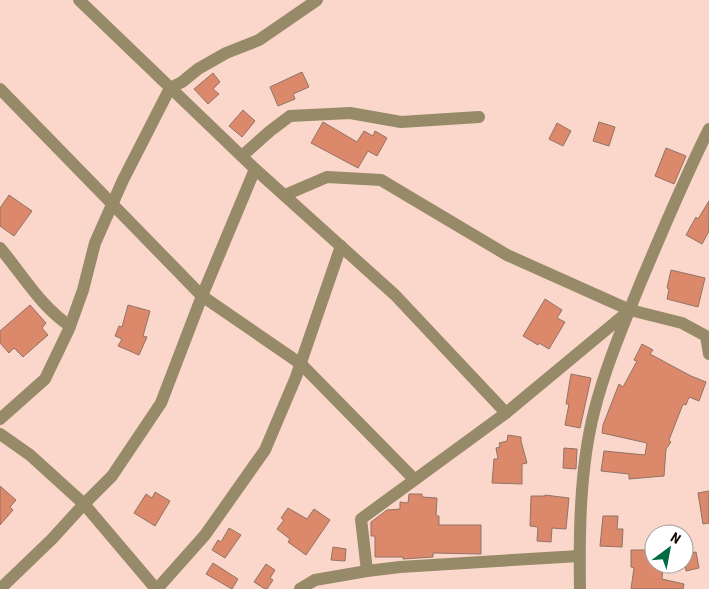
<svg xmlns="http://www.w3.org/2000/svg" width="709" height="589" font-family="'Roboto Condensed',sans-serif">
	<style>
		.building { fill: #db896a; stroke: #917367 }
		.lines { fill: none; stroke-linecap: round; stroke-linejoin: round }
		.minor { stroke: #968a68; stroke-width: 12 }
	</style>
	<rect width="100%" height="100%" fill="#fad7ca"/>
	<g class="building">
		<path d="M302 72 309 87 293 94 295 99 278 106 270 87Z"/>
		<path d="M213 73 220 82 213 89 219 94 208 104 194 89Z"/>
		<path d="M243 110 255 121 242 137 229 126Z"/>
		<path d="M323 122 357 142 364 131 373 136 375 131 387 138 377 156 368 151 358 168 311 143Z"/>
		<path d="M599 122 615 127 609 146 593 141Z"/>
		<path d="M557 123 571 131 563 146 549 139Z"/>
		<path d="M666 148 686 156 674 184 655 176Z"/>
		<path d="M9 195 32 211 14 236 0 226V208Z"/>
		<path d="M709 201V231L702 244 686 235 696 217 698 219Z"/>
		<path d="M671 270 705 278 698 307 667 299 669 289 667 288Z"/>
		<path d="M545 299 562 310 557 318 565 322 549 349 539 343 538 345 523 336Z"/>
		<path d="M30 305 46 323 42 328 48 335 23 357 14 348 9 353 0 343V331Z"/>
		<path d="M128 305 150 311 143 336 147 337 139 355 118 346 122 339 115 336 119 326 122 327Z"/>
		<path d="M642 344 653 350 650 354 691 376 706 382 699 401 689 397 686 405 683 404 669 440 671 442 666 449 664 476 629 479V474L601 471 604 451 645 455 647 443 602 433 603 425 619 384 623 387 637 361 634 360Z"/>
		<path d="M571 374 591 378 580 428 565 425 569 404H566Z"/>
		<path d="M508 435 521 437V441L527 463 522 464V484L492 483 494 459H498L496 448 500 447 499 443 507 441Z"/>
		<path d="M564 448 577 449 576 469 563 468Z"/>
		<path d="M0 486 16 500 10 507 13 510 0 525Z"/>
		<path d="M709 491V523L703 524 698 493Z"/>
		<path d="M155 492 170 501 155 526 134 513 146 494 152 498Z"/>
		<path d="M409 494H422V497L437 498 436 516H439V525H481V554L433 553V557L403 559V557H375V536H371V522L387 510 400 509V502L408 503Z"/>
		<path d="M545 495 569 498 566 529 552 528 551 542 537 541 538 527 530 526 531 496H545Z"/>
		<path d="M288 508 307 519 314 509 330 520 306 555 288 542 290 539 277 529 284 520 281 518Z"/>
		<path d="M603 516H618L617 529H623L622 547 600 546Z"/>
		<path d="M229 528 241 535 225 558 212 550 218 540 221 542Z"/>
		<path d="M333 547 346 549 345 561 331 560Z"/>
		<path d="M631 550H649V559L654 560V564H663L662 579 684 584 683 589H631L634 568 631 567Z"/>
		<path d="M696 552 699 568 686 571 684 554Z"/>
		<path d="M213 563 238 579 232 589 206 574Z"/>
		<path d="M266 564 275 570 270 578 273 580 267 589H265L254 582Z"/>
	</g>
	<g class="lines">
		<g class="minor">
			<path d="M0 89 202 296 301 364 414 479"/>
			<path d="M242 156 270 131 290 116 350 113 401 122 479 117"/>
			<path d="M255 169 395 295 506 413 630 310"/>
			<path d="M285 195 327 177 381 180 507 255 630 310 682 323 706 336 709 354"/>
			<path d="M0 248C23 275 40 306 70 326"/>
			<path d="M0 419 45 379 69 329 83 290 95 243 123 180 170 88 182 82 198 69 226 53 259 40 317 0"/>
			<path d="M0 434 30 455 84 504 156 589"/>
			<path d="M367 571 361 519 506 413"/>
			<path d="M0 589 52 539 84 504 112 476 161 403 202 296 255 169 79 0"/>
			<path d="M157 589 205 535 265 450 296 377 341 246"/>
			<path d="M300 589 315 580 367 571 400 567 579 556"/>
			<path d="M580 589C579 532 580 467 594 412 605 368 623 326 640 284 662 232 684 179 709 129"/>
		</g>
	</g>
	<g transform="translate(669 549) rotate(32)"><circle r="24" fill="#ffffff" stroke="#a19d9b"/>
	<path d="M0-4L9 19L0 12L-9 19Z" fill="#006b42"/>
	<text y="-8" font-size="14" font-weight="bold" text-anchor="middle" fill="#140a06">N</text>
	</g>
</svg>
